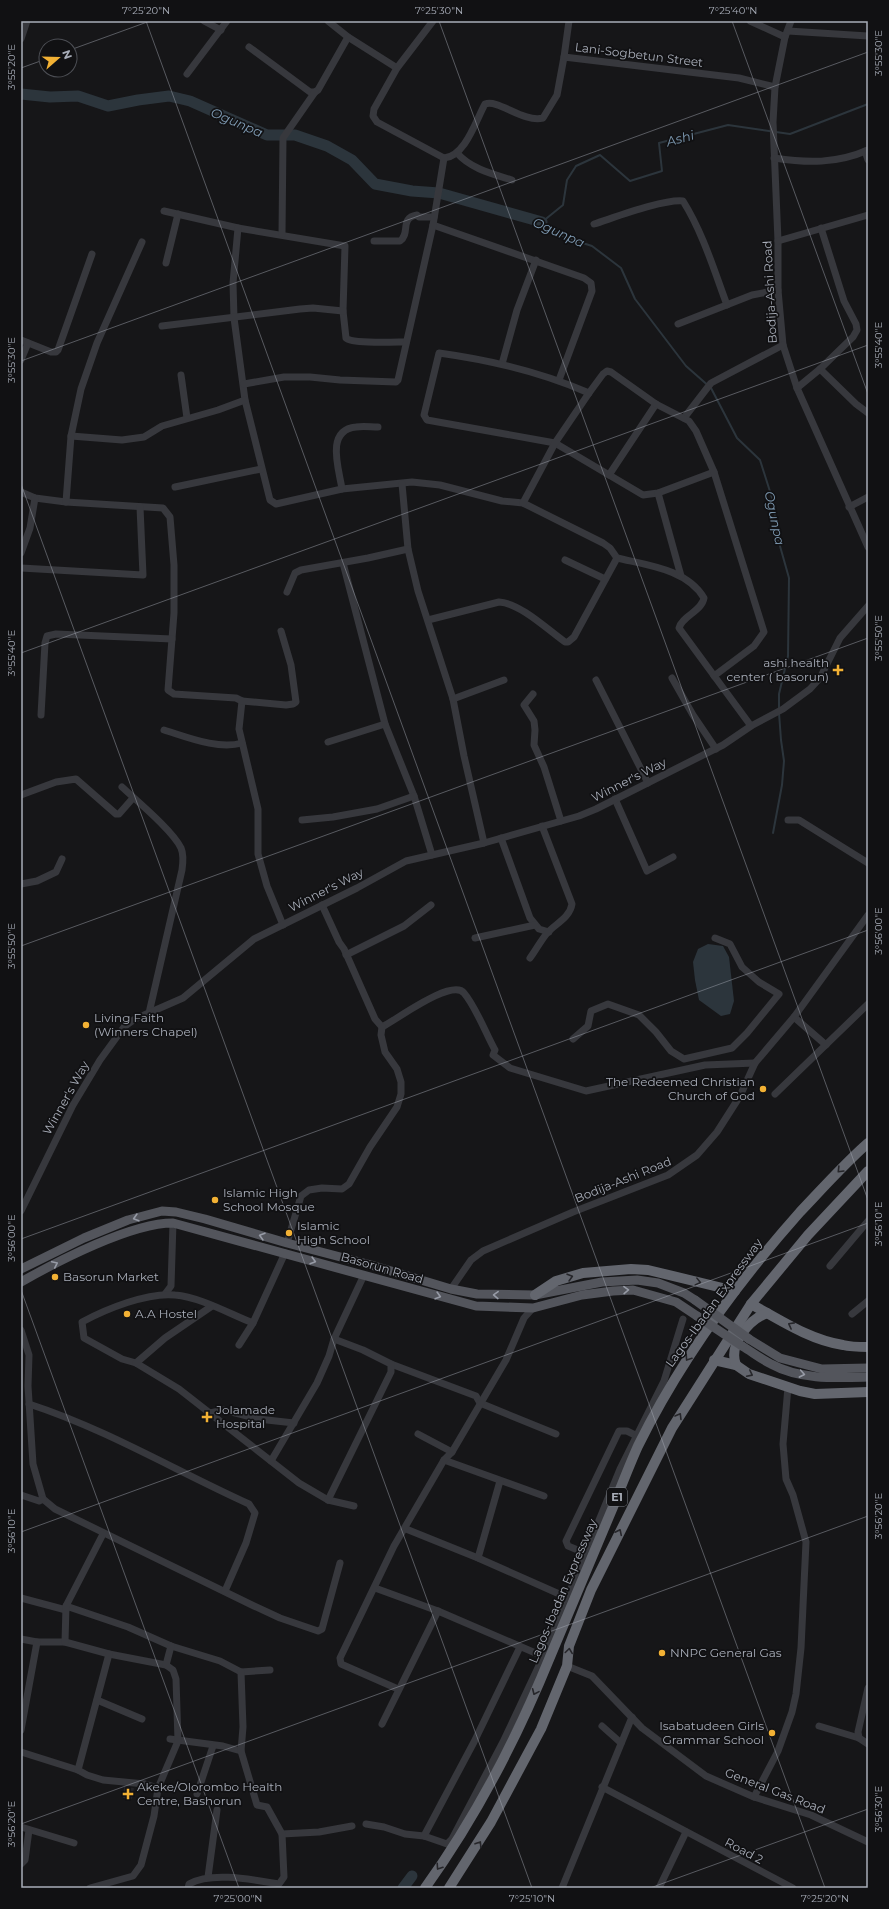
<svg xmlns="http://www.w3.org/2000/svg" width="889" height="1909" font-family="Montserrat,sans-serif">
	<style>
		.built { fill: #222225 }
		.water { fill: #2c353c }
		.lines { fill: none; stroke-linecap: round; stroke-linejoin: round }
		.stream { stroke: #2c353c; stroke-width: 2 }
		.river { stroke: #2c353c; stroke-width: 11 }
		.minor { stroke: #37383d; stroke-width: 7 }
		.major { stroke: #53555c; stroke-width: 9 }
		.highway { stroke: #63666e; stroke-width: 10 }
		.major-bridge { stroke: #53555c; stroke-width: 9 }
		.oneway { stroke: #26262a }
		.oneway2 { stroke: #979ba6 }
		.ticks { fill: none; stroke: #a8adb8; stroke-width: 1; stroke-opacity: 0.45 }
		.poi-dot { fill: #f2b134; stroke: #111113; stroke-width: 1.5 }
		.labels { text-anchor: middle; stroke-width: 3.5; stroke-linejoin: round; paint-order: stroke }
		.shield { fill: #111113; stroke: #7b7e86; stroke-width: 1 }
		.shield-label { font-size: 11px; font-weight: bold; fill: #a8adb8 }
		.street-label { font-size: 12px; fill: #a8adb8; stroke: #111113 }
		.poi-label { font-size: 12px; fill: #a8adb8; stroke: #111113; text-anchor: start }
		.water-label { font-size: 13px; font-style: italic; fill: #7f9bb3; stroke: #111113 }
		.neatline { fill: none; stroke: #a8adb8; stroke-width: 1.5 }
		.ticks-label { font-size: 10px; text-anchor: middle; fill: #a8adb8 }
	</style>
	<rect width="100%" height="100%" fill="#161618"/>
	<path class="built" d="M124 1787 134 1788 132 1799 123 1798Z"/>
	<path class="water" d="M708 944 723 946 729 957 734 1001 730 1014 721 1016 699 1000 695 980 693 962 698 949Z"/>
	<g class="lines">
		<g class="stream">
			<path d="M779 709V694L788 656 789 578 778 539 773 501 760 460 737 438 711 388 686 366 635 299 621 268 592 246 564 237 542 222 563 205 567 180 576 166 600 155 630 181 662 171 659 143 728 125 790 134 868 104"/>
			<path d="M773 833 782 785 784 761 781 740 779 713"/>
		</g>
		<g class="river">
			<path d="M21 94 50 97 78 96 108 106 138 100 169 96 190 101 267 135H295L327 146 352 160 375 184 412 191 439 193 542 222"/>
			<path d="M403 1888 412 1876"/>
		</g>
		<g class="minor">
			<path d="M204 21 221 30"/>
			<path d="M328 21 348 37 397 68"/>
			<path d="M433 21 397 68 374 109 373 116 377 122 444 158C465 157 476 120 485 104 499 99 523 123 543 118L557 95 564 57 739 78 775 87"/>
			<path d="M750 21 785 37"/>
			<path d="M791 21 785 37 775 87 773 122 778 241V290L783 345 797 388 868 547"/>
			<path d="M788 31 868 36"/>
			<path d="M21 39 27 21"/>
			<path d="M249 47 310 92H315L318 90 348 37"/>
			<path d="M564 57 569 21"/>
			<path d="M187 74 227 21"/>
			<path d="M865 151 868 160"/>
			<path d="M457 153C471 169 493 174 512 180"/>
			<path d="M774 158C807 163 836 164 868 150"/>
			<path d="M164 211 238 228 345 246 343 311 346 338C352 344 395 342 406 342"/>
			<path d="M594 224C616 217 664 199 683 201 703 233 714 270 727 305"/>
			<path d="M433 225 584 278 591 283 592 291 559 380"/>
			<path d="M238 228 233 283 234 318 245 400 270 500 276 504 342 489 412 482 440 485 502 501 523 503 603 543 610 548 617 558C646 565 687 569 704 598 702 611 682 616 679 628L751 726"/>
			<path d="M282 234 283 138 315 92"/>
			<path d="M374 241H400C411 233 399 218 417 215L419 217H434"/>
			<path d="M778 241 868 215"/>
			<path d="M166 263 178 214"/>
			<path d="M678 324 752 295 778 290"/>
			<path d="M162 326 300 309 313 308 343 311"/>
			<path d="M21 340 51 352H56L58 350 92 254"/>
			<path d="M21 360 28 343"/>
			<path d="M502 364 517 310 536 260"/>
			<path d="M820 369 856 404 868 413"/>
			<path d="M181 375 187 418"/>
			<path d="M244 384 284 377H310L340 380 396 382 398 380 433 225 444 158"/>
			<path d="M797 388 820 369 853 337 857 330 856 324 844 301 821 228"/>
			<path d="M589 393C541 372 490 360 439 353L424 415 427 420 555 443 643 495 658 493 714 472"/>
			<path d="M684 418 711 383 783 345"/>
			<path d="M71 436 122 440 144 437 162 426 218 410 245 400"/>
			<path d="M609 475 656 404"/>
			<path d="M402 484 408 549 418 591 453 699 464 756 484 843"/>
			<path d="M175 487 261 469"/>
			<path d="M342 489C339 469 325 430 356 427 363 426 371 427 378 427"/>
			<path d="M21 492 35 498 66 502 163 508 170 517 174 565V613L168 690 174 694 236 698 242 701 239 729 258 809V854L267 886 283 925"/>
			<path d="M658 493 681 576"/>
			<path d="M66 502 71 436 81 389 97 343 142 242"/>
			<path d="M523 503 555 443 589 393 603 374 607 371 611 372 656 404 689 421 696 431 714 472 764 632 754 646 714 676"/>
			<path d="M849 507 868 497"/>
			<path d="M21 553 30 528 35 498"/>
			<path d="M565 560 605 579"/>
			<path d="M343 563 385 724"/>
			<path d="M21 568 143 575 140 507"/>
			<path d="M287 592 295 573 301 570 368 558 408 549"/>
			<path d="M428 620 499 602C520 603 548 630 565 642H568L574 637 617 558"/>
			<path d="M672 678 693 715 716 749"/>
			<path d="M596 680 648 783"/>
			<path d="M533 694 524 705 534 721 535 730 534 745 544 767 561 821"/>
			<path d="M453 699 504 680"/>
			<path d="M242 701 286 705 293 704 296 702 291 665 281 631"/>
			<path d="M41 715 45 643 47 636 56 634 172 639"/>
			<path d="M164 730C187 737 218 750 242 743"/>
			<path d="M328 742 385 724 414 796 432 855"/>
			<path d="M122 787C137 801 173 831 181 848 184 855 183 863 182 870L149 1013"/>
			<path d="M21 795 56 782 76 779 116 814H119L133 798"/>
			<path d="M615 799 647 871 673 857"/>
			<path d="M302 820 333 817 377 809 414 796"/>
			<path d="M788 820H799L868 863"/>
			<path d="M501 838 530 918 539 929 549 932"/>
			<path d="M21 884 37 881 56 872 62 859"/>
			<path d="M322 905 339 942 344 949 375 1019 382 1027C396 1020 452 978 464 993 476 1007 486 1034 495 1050L493 1055 510 1068 586 1091 705 1065 755 1063"/>
			<path d="M475 938 535 925"/>
			<path d="M346 955 404 926 431 905"/>
			<path d="M530 958C536 950 541 940 548 932 557 923 570 917 572 904L542 826"/>
			<path d="M794 1017 826 1045"/>
			<path d="M573 1039 588 1026 591 1011 608 1004 639 1015 656 1032 671 1051 684 1059 732 1048 747 1033 779 994 759 982 742 967 730 944 715 938"/>
			<path d="M775 1094 868 1004"/>
			<path d="M21 1211 73 1105 100 1060 124 1027 135 1019 183 998 254 939 357 888 406 861 484 843 579 816 596 809 723 745 751 726 783 709 810 689 820 678 840 638 868 606"/>
			<path d="M287 1243 301 1196 309 1190 322 1188 342 1189 349 1184 370 1147 397 1107 401 1094V1082L397 1069 385 1052 381 1035 382 1027"/>
			<path d="M830 1266 868 1221"/>
			<path d="M451 1289 471 1260 483 1251 573 1212 668 1175 697 1155 717 1132 740 1096 755 1063 794 1017 868 915"/>
			<path d="M165 1294 171 1286 173 1223"/>
			<path d="M852 1314 868 1301"/>
			<path d="M253 1323C230 1314 200 1297 175 1295 148 1292 106 1309 82 1322L84 1338 122 1359 136 1363 179 1389 299 1483 328 1500 354 1506"/>
			<path d="M21 1330 29 1355 28 1386 33 1464 43 1499 55 1509 254 1606 280 1618 318 1631 322 1629 340 1563"/>
			<path d="M239 1345 253 1323 285 1253"/>
			<path d="M136 1363 165 1338 212 1306"/>
			<path d="M391 1364 476 1396 480 1403 556 1434"/>
			<path d="M29 1404C106 1429 176 1471 249 1504L255 1513 246 1543 225 1591"/>
			<path d="M210 1413 224 1410 258 1419 294 1423"/>
			<path d="M418 1434 452 1452"/>
			<path d="M444 1460 544 1496"/>
			<path d="M271 1461 317 1383 329 1356 334 1339 364 1275"/>
			<path d="M21 1495 39 1501 43 1499"/>
			<path d="M328 1500 391 1372V1364L363 1350 334 1339"/>
			<path d="M406 1529 478 1558 566 1597"/>
			<path d="M585 1553 568 1546 566 1541 619 1431H627L637 1436"/>
			<path d="M478 1558 500 1481"/>
			<path d="M375 1588 438 1611 547 1658"/>
			<path d="M21 1598 66 1610"/>
			<path d="M66 1606 128 1627 171 1646 220 1661 241 1672 270 1670"/>
			<path d="M21 1639 37 1642H65L109 1654 166 1665"/>
			<path d="M65 1642 66 1606 103 1534"/>
			<path d="M567 1666 592 1676 642 1728 706 1776 754 1797 811 1815 868 1842"/>
			<path d="M398 1689 341 1664 340 1658 394 1546 444 1460 452 1452 506 1360 524 1318 533 1308"/>
			<path d="M97 1700 142 1719"/>
			<path d="M382 1724 438 1611"/>
			<path d="M602 1726 621 1743"/>
			<path d="M819 1726 859 1738 868 1744"/>
			<path d="M21 1730 37 1642"/>
			<path d="M859 1738 858 1732 868 1688"/>
			<path d="M170 1739 223 1746 241 1751"/>
			<path d="M21 1752 78 1770 87 1775 103 1780 145 1784 158 1788"/>
			<path d="M78 1770 109 1654"/>
			<path d="M602 1787 793 1888"/>
			<path d="M197 1794 213 1746"/>
			<path d="M754 1797 778 1751 792 1712 796 1694 801 1648 806 1542 793 1495 786 1479 783 1444 788 1387"/>
			<path d="M366 1824 384 1827 405 1834 424 1836 447 1844 452 1839 503 1742 543 1657 620 1469 664 1381 683 1319"/>
			<path d="M21 1827 74 1843"/>
			<path d="M282 1834 319 1832 352 1826"/>
			<path d="M424 1836 474 1742 520 1647"/>
			<path d="M21 1864 25 1860 29 1830"/>
			<path d="M208 1877 217 1810"/>
			<path d="M90 1888 133 1876 141 1865 154 1816 158 1788 178 1741 176 1679 173 1670 166 1665 171 1646"/>
			<path d="M188 1888 189 1884C212 1871 254 1880 279 1884L284 1877 282 1834 267 1807 257 1805 241 1751 243 1727 241 1672"/>
			<path d="M562 1888 632 1717"/>
			<path d="M659 1888 686 1832"/>
		</g>
		<g class="major">
			<path d="M21 1269 84 1238 128 1220 162 1211 176 1212 205 1219 287 1243 371 1265 451 1289 477 1294 535 1295 602 1282 637 1280 658 1283 684 1293 695 1300"/>
			<path d="M21 1282C58 1261 131 1223 173 1223L476 1306 533 1308 582 1295 613 1291 633 1290 676 1302 697 1316"/>
			<path d="M749 1339 780 1358 822 1369 868 1368"/>
			<path d="M742 1346C752 1352 761 1359 771 1364 800 1380 836 1378 868 1377"/>
		</g>
		<g class="highway">
			<path d="M535 1295 556 1281 583 1273 631 1269 648 1270 735 1291"/>
			<path d="M751 1304C780 1320 810 1340 843 1345 851 1347 860 1347 868 1347"/>
			<path d="M714 1360 736 1365 749 1374 800 1391 815 1394 868 1392"/>
			<path d="M736 1365C728 1344 749 1320 767 1313"/>
			<path d="M425 1888C476 1817 517 1738 550 1657 571 1607 592 1557 613 1507 621 1487 629 1466 638 1446 680 1361 737 1283 800 1212 822 1189 844 1164 868 1143"/>
			<path d="M449 1888 491 1822 541 1729 567 1666 569 1646 591 1590 672 1428 751 1304 808 1235 868 1171"/>
		</g>
		<g class="major-bridge">
			<path d="M695 1300 749 1339"/>
			<path d="M697 1316 742 1346"/>
		</g>
	</g>
	<defs><path id="oneway-chevron" d="M-2-3.5L2.5 0L-2 3.5" fill="none" stroke-width="1.6" stroke-linecap="round" stroke-linejoin="round"/></defs>
	<g class="oneway">
		<use href="#oneway-chevron" transform="translate(840 1170) rotate(134)"/>
		<use href="#oneway-chevron" transform="translate(570 1277) rotate(-16)"/>
		<use href="#oneway-chevron" transform="translate(698 1282) rotate(14)"/>
		<use href="#oneway-chevron" transform="translate(791 1325) rotate(-152)"/>
		<use href="#oneway-chevron" transform="translate(688 1358) rotate(124)"/>
		<use href="#oneway-chevron" transform="translate(750 1374) rotate(27)"/>
		<use href="#oneway-chevron" transform="translate(679 1416) rotate(-59)"/>
		<use href="#oneway-chevron" transform="translate(619 1532) rotate(-64)"/>
		<use href="#oneway-chevron" transform="translate(569 1651) rotate(-82)"/>
		<use href="#oneway-chevron" transform="translate(535 1692) rotate(114)"/>
		<use href="#oneway-chevron" transform="translate(479 1844) rotate(-58)"/>
		<use href="#oneway-chevron" transform="translate(439 1867) rotate(124)"/>
	</g>
	<g class="oneway2">
		<use href="#oneway-chevron" transform="translate(136 1218) rotate(164)"/>
		<use href="#oneway-chevron" transform="translate(262 1236) rotate(-164)"/>
		<use href="#oneway-chevron" transform="translate(313 1261) rotate(16)"/>
		<use href="#oneway-chevron" transform="translate(55 1264) rotate(-25)"/>
		<use href="#oneway-chevron" transform="translate(626 1290) rotate(-1)"/>
		<use href="#oneway-chevron" transform="translate(496 1295) rotate(-178)"/>
		<use href="#oneway-chevron" transform="translate(438 1296) rotate(16)"/>
		<use href="#oneway-chevron" transform="translate(802 1374) rotate(11)"/>
	</g>
	<path class="ticks" d="M146 21 825 1888M439 21 868 1200M732 21 868 394M70 50 150 21M21 68 46 59M21 361 868 52M21 484 532 1888M21 653 868 345M21 946 868 638M21 1239 868 930M21 1290 239 1888M21 1532 868 1223M21 1824 868 1516M650 1888 868 1809"/>
	<g class="poi-dot">
		<path d="M836 664h4v4h4v4h-4v4h-4v-4h-4v-4h4z"/>
		<circle cx="86" cy="1025" r="4"/>
		<circle cx="763" cy="1089" r="4"/>
		<circle cx="215" cy="1200" r="4"/>
		<circle cx="289" cy="1233" r="4"/>
		<circle cx="55" cy="1277" r="4"/>
		<circle cx="127" cy="1314" r="4"/>
		<path d="M205 1411h4v4h4v4h-4v4h-4v-4h-4v-4h4z"/>
		<circle cx="662" cy="1653" r="4"/>
		<circle cx="772" cy="1733" r="4"/>
		<path d="M126 1788h4v4h4v4h-4v4h-4v-4h-4v-4h4z"/>
	</g>
	<g class="labels">
		<rect class="shield" x="607" y="1488" width="20" height="18" rx="3"/>
		<g class="shield-label">
			<text x="617" y="1501">E1</text>
		</g>
		<g class="street-label">
			<text transform="translate(639 55) rotate(7)" y="4">Lani-Sogbetun Street</text>
			<text transform="translate(770 292) rotate(-93)" y="4">Bodija-Ashi Road</text>
			<text transform="translate(629 780) rotate(-27)" y="4">Winner's Way</text>
			<text transform="translate(326 890) rotate(-27)" y="4">Winner's Way</text>
			<text transform="translate(66 1098) rotate(-61)" y="4">Winner's Way</text>
			<text transform="translate(623 1180) rotate(-22)" y="4">Bodija-Ashi Road</text>
			<text transform="translate(382 1268) rotate(16)" y="4">Basorun Road</text>
			<text transform="translate(714 1303) rotate(-54)" y="4">Lagos-Ibadan Expressway</text>
			<text transform="translate(563 1591) rotate(-67)" y="4">Lagos-Ibadan Expressway</text>
			<text transform="translate(775 1791) rotate(21)" y="4">General Gas Road</text>
			<text transform="translate(744 1851) rotate(28)" y="4">Road 2</text>
		</g>
		<g class="poi-label">
			<text x="829" y="667" text-anchor="end">ashi health<tspan x="829" dy="14">center ( basorun)</tspan></text>
			<text x="94" y="1022">Living Faith<tspan x="94" dy="14">(Winners Chapel)</tspan></text>
			<text x="755" y="1086" text-anchor="end">The Redeemed Christian<tspan x="755" dy="14">Church of God</tspan></text>
			<text x="223" y="1197">Islamic High<tspan x="223" dy="14">School Mosque</tspan></text>
			<text x="297" y="1230">Islamic<tspan x="297" dy="14">High School</tspan></text>
			<text x="63" y="1281">Basorun Market</text>
			<text x="135" y="1318">A.A Hostel</text>
			<text x="216" y="1414">Jolamade<tspan x="216" dy="14">Hospital</tspan></text>
			<text x="670" y="1657">NNPC General Gas</text>
			<text x="764" y="1730" text-anchor="end">Isabatudeen Girls<tspan x="764" dy="14">Grammar School</tspan></text>
			<text x="137" y="1791">Akeke/Olorombo Health<tspan x="137" dy="14">Centre, Bashorun</tspan></text>
		</g>
		<g class="water-label">
			<text transform="translate(237 122) rotate(23)" y="5">Ogunpa</text>
			<text transform="translate(680 138) rotate(-15)" y="5">Ashi</text>
			<text transform="translate(559 232) rotate(24)" y="5">Ogunpa</text>
			<text transform="translate(775 518) rotate(78)" y="5">Ogunpa</text>
		</g>
	</g>
	<rect width="889" height="1909" fill="none" stroke="#111113" stroke-width="44"/>
	<g transform="translate(58 58) rotate(70)"><circle r="19" fill="#111113" stroke="#4d4f55"/>
	<path d="M0-3L7 15L0 10L-7 15Z" fill="#f2b134"/>
	<text y="-6" font-size="11" font-weight="bold" text-anchor="middle" fill="#a8adb8">N</text>
	</g>
	<rect x="22" y="22" width="845" height="1865" class="neatline"/>
	<g class="ticks-label">
		<text x="146" y="14">7°25'20"N</text>
		<text x="439" y="14">7°25'30"N</text>
		<text x="733" y="14">7°25'40"N</text>
		<text transform="translate(878 53) rotate(-90)" y="4">3°55'30"E</text>
		<text transform="translate(11 67) rotate(-90)" y="4">3°55'20"E</text>
		<text transform="translate(878 345) rotate(-90)" y="4">3°55'40"E</text>
		<text transform="translate(11 360) rotate(-90)" y="4">3°55'30"E</text>
		<text transform="translate(878 638) rotate(-90)" y="4">3°55'50"E</text>
		<text transform="translate(11 653) rotate(-90)" y="4">3°55'40"E</text>
		<text transform="translate(878 931) rotate(-90)" y="4">3°56'00"E</text>
		<text transform="translate(11 946) rotate(-90)" y="4">3°55'50"E</text>
		<text transform="translate(878 1224) rotate(-90)" y="4">3°56'10"E</text>
		<text transform="translate(11 1238) rotate(-90)" y="4">3°56'00"E</text>
		<text transform="translate(878 1516) rotate(-90)" y="4">3°56'20"E</text>
		<text transform="translate(11 1531) rotate(-90)" y="4">3°56'10"E</text>
		<text transform="translate(878 1809) rotate(-90)" y="4">3°56'30"E</text>
		<text transform="translate(11 1824) rotate(-90)" y="4">3°56'20"E</text>
		<text x="238" y="1902">7°25'00"N</text>
		<text x="532" y="1902">7°25'10"N</text>
		<text x="825" y="1902">7°25'20"N</text>
	</g>
</svg>
